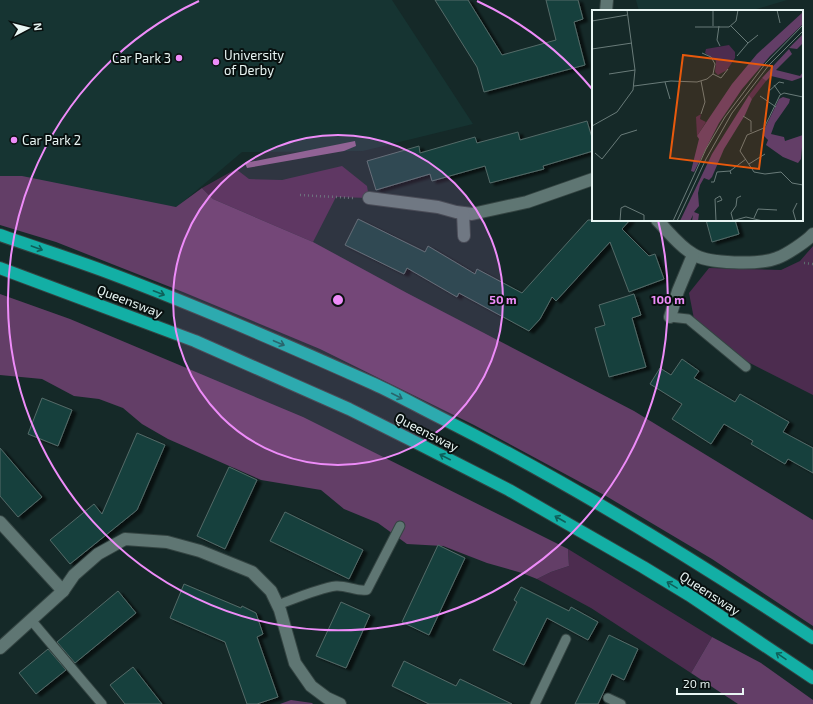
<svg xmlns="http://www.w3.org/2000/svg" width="813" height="704" font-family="'Exo 2',sans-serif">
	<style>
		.built { fill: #163432 }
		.green { fill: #4c2c4f }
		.forest { fill: #633e67 }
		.water { fill: #845e88 }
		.building { fill: #16413d; stroke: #546a68; filter: url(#shadow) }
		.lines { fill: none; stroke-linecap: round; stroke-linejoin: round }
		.lane-casing { stroke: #344442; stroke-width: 11 }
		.street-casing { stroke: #344442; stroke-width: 14 }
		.highway-casing { stroke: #344442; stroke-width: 14 }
		.path { stroke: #5d6f6e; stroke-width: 2.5; stroke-dasharray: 1 3; stroke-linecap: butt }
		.lane { stroke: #5f7673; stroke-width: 9 }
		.street { stroke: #5f7673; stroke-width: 12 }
		.highway { stroke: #13afa5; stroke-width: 12 }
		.oneway { stroke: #0e605a }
		.ring { fill: none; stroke: #ee8cf9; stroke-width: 2 }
		.poi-dot { fill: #ee8cf9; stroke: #08100f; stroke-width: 1.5 }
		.labels { text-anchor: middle; stroke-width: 4; stroke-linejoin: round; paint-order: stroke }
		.poi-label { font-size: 13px; fill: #e8f5f3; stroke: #08100f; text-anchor: start }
		.street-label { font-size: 13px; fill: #e8f5f3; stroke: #08100f }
		.inset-road { fill: none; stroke: #697b79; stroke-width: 1 }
		.view { fill: #e8590c; fill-opacity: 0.15; stroke: #e8590c; stroke-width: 2 }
		.inset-edge { fill: none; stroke: #e8f5f3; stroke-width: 2 }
		.centre { fill: #ee8cf9; stroke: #08100f; stroke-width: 2 }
		.ring-label { font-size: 12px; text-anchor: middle; font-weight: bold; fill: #ee8cf9; stroke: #08100f; stroke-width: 4; stroke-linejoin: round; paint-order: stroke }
	</style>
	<defs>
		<filter id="shadow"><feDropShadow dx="4.5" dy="2.5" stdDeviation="1" flood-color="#0009"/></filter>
	</defs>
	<rect width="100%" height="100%" fill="#152928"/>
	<g class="built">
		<path d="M0 0H392L473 124 363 151 242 152 177 207 0 189Z"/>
		<path d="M636 0H787L750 11H639Z"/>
	</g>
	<g class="green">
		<path d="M342 166 367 186 369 198 336 197 313 242 213 199 202 188 236 169 249 179 282 180Z"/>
		<path d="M813 246V395L742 359 694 319 689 293 709 268 781 270 800 261Z"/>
		<path d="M568 549 712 637 691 673 591 608 537 579 551 572 569 566Z"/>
	</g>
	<g class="forest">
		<path d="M0 176H22L176 207 202 188 213 199 313 242 407 293 634 411 813 520V626L712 559 606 496 474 425 320 349 183 292 56 242 0 225Z"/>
		<path d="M0 294 70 319 303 417 568 549 569 566 551 572 537 579 522 573 487 563 443 546 407 544 378 523 344 509 321 490 261 480 168 439 142 424 123 408 99 399 74 396 42 379 0 375Z"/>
		<path d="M712 637 761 663 813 700V704H738L691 673Z"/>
		<path d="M291 700 312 703 313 704H280Z"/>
	</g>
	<path class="water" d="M355 141 356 146 344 151 247 168 245 163Z"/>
	<g class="building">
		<path d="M435 0H468L502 55 556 40 546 0H578L583 19 574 22 585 65 484 92 477 67Z"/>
		<path d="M587 121 593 141V151L543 166 544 169 490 183 485 166 432 181 430 174 376 190 367 161 419 146 420 153 475 137 477 143 518 132 520 140Z"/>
		<path d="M358 219 425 252 428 246 475 274 477 269 522 293 588 220H630L622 229 649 256 655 254 664 279 629 292 610 242 556 301 552 297 540 319 529 331 459 293 457 297 407 268 404 274 345 245Z"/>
		<path d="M706 220H735L739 234 712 242Z"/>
		<path d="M634 294 641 315 632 318 646 367 609 377 595 328 605 325 599 305Z"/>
		<path d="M682 359 699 371 694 378 735 402 740 394 789 422 783 432 813 448V473L788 459 785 464 751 444 753 441 724 424 711 444 672 419 682 404 650 384 660 368 671 375Z"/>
		<path d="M42 398 72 410 58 446 28 434Z"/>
		<path d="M137 433 165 445 137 510 70 564 50 540 94 504 102 514Z"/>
		<path d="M0 448 42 497 18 517 0 496Z"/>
		<path d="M229 467 257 480 225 549 197 536Z"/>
		<path d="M285 512 363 550 349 579 270 541Z"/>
		<path d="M438 545 465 558 429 635 402 622Z"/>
		<path d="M184 584 241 608 242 606 256 613 263 634 257 637 278 697 257 704H247L225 642 170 618Z"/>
		<path d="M521 587 569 611 571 607 598 622 588 640 547 618 524 665 493 650 517 602 514 600Z"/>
		<path d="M118 591 136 613 75 663 57 642Z"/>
		<path d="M341 602 370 615 346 668 316 656Z"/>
		<path d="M609 635 638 649 624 680 612 674 598 704H575Z"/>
		<path d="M48 649 66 670 36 694 19 673Z"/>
		<path d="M404 661 456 686 460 679 512 704H429L392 686Z"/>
		<path d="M133 667 162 704H125L110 685Z"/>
	</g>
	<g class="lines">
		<g class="lane-casing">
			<g id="lane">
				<path d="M670 317 688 319 746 367"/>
				<path d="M278 605C294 599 319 588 336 586 346 585 358 592 367 590L400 526"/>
				<path d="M31 620 102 704"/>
				<path d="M608 698 621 704"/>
				<path d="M535 704 566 639"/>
			</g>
		</g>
		<g class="street-casing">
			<g id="street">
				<path d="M606 11 607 0"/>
				<path d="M369 198 438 207 456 212 472 214 527 202 593 179"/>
				<path d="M463 213 464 236"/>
				<path d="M657 220C668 231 679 246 693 254 708 264 760 265 777 258 786 255 807 241 813 234"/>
				<path d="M670 317 678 291 693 255"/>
				<path d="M0 522 63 591"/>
				<path d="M0 648 63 591 74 575 98 554 125 539 167 542 200 551 252 572 271 591 280 610 295 663 311 686 327 698 340 704"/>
			</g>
		</g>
		<g class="highway-casing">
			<g id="highway">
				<path d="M0 235C34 247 69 258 104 271 195 305 285 344 374 384 396 394 417 406 439 417 569 482 692 558 813 638"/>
				<path d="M0 268 195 341 349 409 413 441 509 490 643 567 689 595 813 678"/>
			</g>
		</g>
		<g class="path">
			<path d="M300 195 353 198"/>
			<path d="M804 263 813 264"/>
		</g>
		<use href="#lane" class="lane"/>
		<use href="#street" class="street"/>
		<use href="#highway" class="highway"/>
	</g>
	<defs><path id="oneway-shaft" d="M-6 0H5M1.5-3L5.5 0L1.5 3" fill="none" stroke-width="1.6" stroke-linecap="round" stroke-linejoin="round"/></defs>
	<g class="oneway">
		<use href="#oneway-shaft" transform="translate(37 248) rotate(20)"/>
		<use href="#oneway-shaft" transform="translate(159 293) rotate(21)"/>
		<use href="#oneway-shaft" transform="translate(279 343) rotate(23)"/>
		<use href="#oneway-shaft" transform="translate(397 396) rotate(27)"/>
		<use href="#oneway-shaft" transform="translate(445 457) rotate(-153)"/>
		<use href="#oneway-shaft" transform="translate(560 519) rotate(-150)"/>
		<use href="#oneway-shaft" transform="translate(672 585) rotate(-149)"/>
		<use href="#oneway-shaft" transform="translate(781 656) rotate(-146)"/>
	</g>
	<circle cx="338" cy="300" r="165" fill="#ee8cf9" fill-opacity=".12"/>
	<g class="ring">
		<circle cx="338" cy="300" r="165"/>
		<path d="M477 1A330 330 0 0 1 593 90M658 220A330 330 0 1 1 199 1"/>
	</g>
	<g class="poi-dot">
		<circle cx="179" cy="58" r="4"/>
		<circle cx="216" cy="62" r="4"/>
		<circle cx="14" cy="140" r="4"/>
	</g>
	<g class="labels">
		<g class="poi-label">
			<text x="224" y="60">University<tspan x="224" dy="15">of Derby</tspan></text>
			<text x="171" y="63" text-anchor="end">Car Park 3</text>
			<text x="22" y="145">Car Park 2</text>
		</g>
		<g class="street-label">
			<text transform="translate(130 301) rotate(21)" y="5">Queensway</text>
			<text transform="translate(427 432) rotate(27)" y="5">Queensway</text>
			<text transform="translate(710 593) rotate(33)" y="5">Queensway</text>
		</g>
	</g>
	<g transform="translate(592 10)">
		<rect width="211" height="211" fill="#152928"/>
		<path d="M137 35 143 42V48L135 60 126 65 123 62 124 51 113 43 114 39ZM170 68 174 71 160 89 157 85ZM109 104 108 109 114 112 105 126 104 107Z" fill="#4c2c4f"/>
		<path d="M211 2V14L178 46 150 79 127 113 102 162 99 161 107 129 105 126 140 74 165 44ZM211 24V33L205 39 197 38ZM197 39 200 44 184 60 208 66 211 62V67L200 71 179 66 174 71 170 68ZM157 85 160 89 153 105 132 139 120 167 117 170 112 168 108 175 106 183 107 196 102 202 107 204 106 211H100L101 205 98 211H88L120 144ZM191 87 198 89 197 93 183 113 179 124 192 127 193 131 211 125 209 149 206 153 191 147 174 135 176 130 172 126V120L187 89Z" fill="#633e67"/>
		<path class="inset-road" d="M121 0V16M185 0 188 13M0 11 35 5M127 16 125 30 128 36M139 16 156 33 166 25M103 17H137L144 11 146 0M0 39 40 33M145 46 156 33M17 64 43 60M121 64 129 68 136 59M73 72 78 89M182 75 189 85M42 76 79 71 105 72 115 69 121 64 123 54 119 47 110 43M176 82 187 72 192 73M168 86 184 97M211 87 192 83 188 85 172 118 155 125 148 141 162 162 173 164 189 162 200 173 211 175M109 104 113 92 109 71M151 106 159 111V122M0 116 25 102 41 80 43 60 35 0M3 143 10 149 29 125 45 120M157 154 173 144M139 164 138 161 154 149M119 172H122L125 162 138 161M162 208 166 199 185 200M141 210 139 203 144 196 145 188 149 186M28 211 29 198 33 196 52 205V211M81 211 114 139 133 107 173 54 211 15M85 211 114 149 140 103 177 55 211 21M124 211 123 189 128 186 130 190 125 192M140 211 154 207 171 211M204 211 201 201 205 193"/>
		<path class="view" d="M91 45 180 56 167 159 78 148Z"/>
		<rect width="211" height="211" class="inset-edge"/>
	</g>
	<circle cx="338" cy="300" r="6" class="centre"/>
	<g class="ring-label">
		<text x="503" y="304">50 m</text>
		<text x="668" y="304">100 m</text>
	</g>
	<g transform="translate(28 28) rotate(83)" stroke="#08100f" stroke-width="3" paint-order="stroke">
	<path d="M0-3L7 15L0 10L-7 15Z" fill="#e8f5f3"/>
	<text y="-6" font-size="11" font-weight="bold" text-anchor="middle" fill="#e8f5f3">N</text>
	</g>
	<path d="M677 688v6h66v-6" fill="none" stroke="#e8f5f3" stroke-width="2"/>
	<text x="683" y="688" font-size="12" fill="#e8f5f3" stroke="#08100f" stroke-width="3" paint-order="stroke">20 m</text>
</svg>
